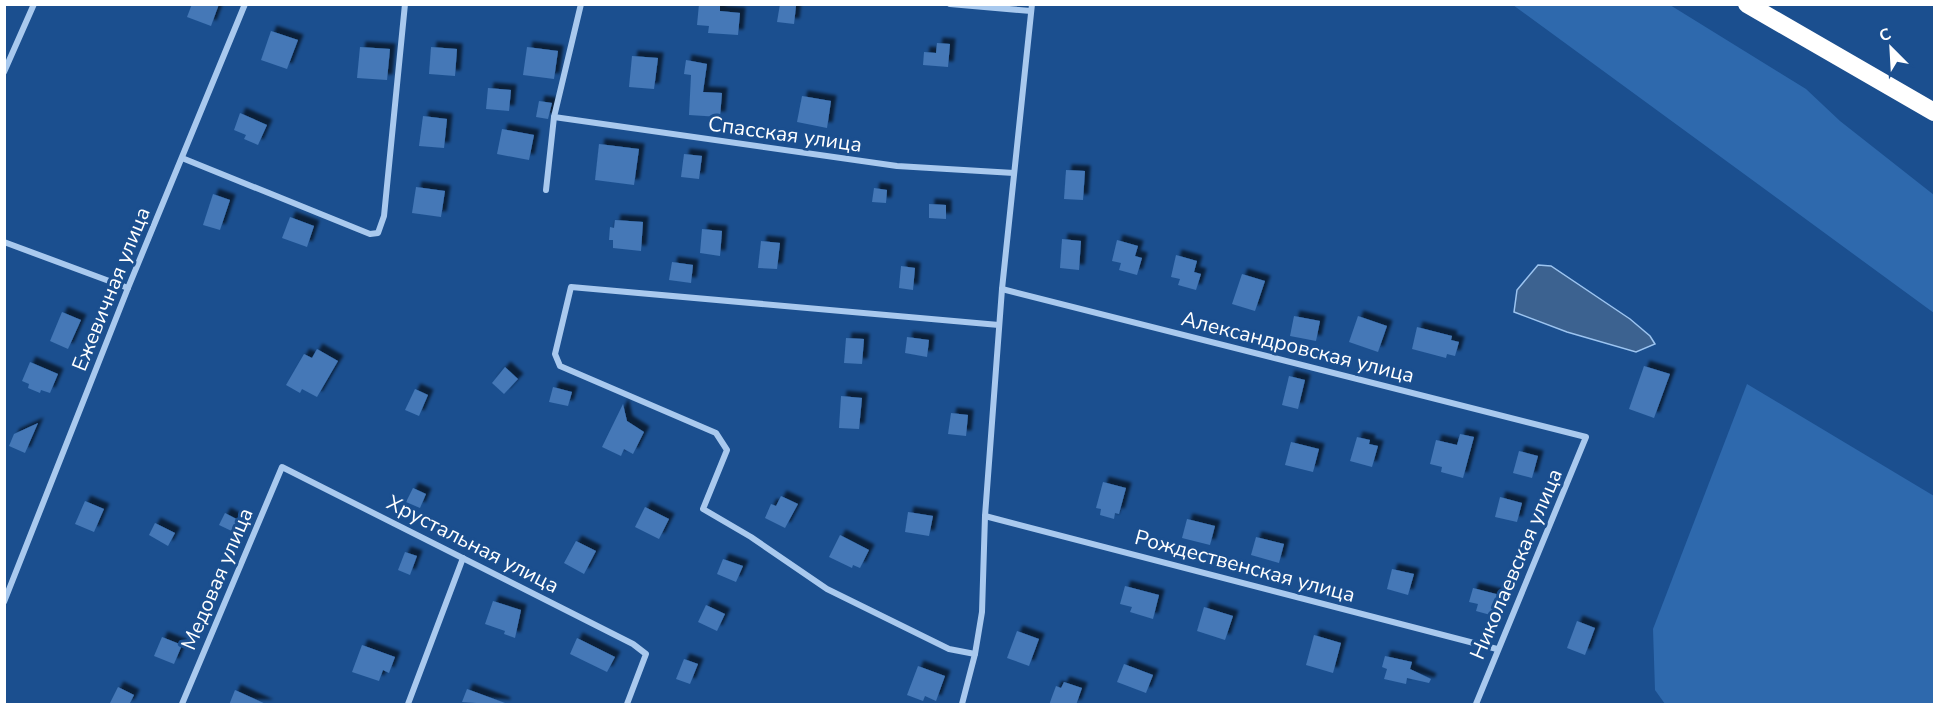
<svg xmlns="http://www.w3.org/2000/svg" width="1939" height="709" font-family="'Nunito Sans',sans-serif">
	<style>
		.green { fill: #2e69ad }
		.water { fill: #3c6290; stroke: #9cc4f0; stroke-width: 1.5 }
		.building { fill: #4478b7; filter: url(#shadow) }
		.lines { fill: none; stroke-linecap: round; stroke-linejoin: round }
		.street { stroke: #a9c9ee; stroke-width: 6 }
		.highway { stroke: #fff; stroke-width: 18 }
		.labels { text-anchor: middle; stroke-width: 6; stroke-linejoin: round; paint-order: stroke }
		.street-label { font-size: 21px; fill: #fff; stroke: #1b4f8f }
	</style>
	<defs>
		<filter id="shadow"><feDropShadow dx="5.5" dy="-5.5" stdDeviation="1.5" flood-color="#0009"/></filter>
	</defs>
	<rect width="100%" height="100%" fill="#1b4f8f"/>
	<g class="green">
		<path d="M1513 5H1670L1806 89 1840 121 1934 195V313Z"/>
		<path d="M1747 384 1934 496V704H1665L1655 690 1653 629Z"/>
	</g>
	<path class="water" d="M1538 265 1551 266 1630 319 1650 336 1655 344 1636 352 1567 332 1514 312 1517 290Z"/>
	<g class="building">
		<path d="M192 4H219L211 26 187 17Z"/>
		<path d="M699 4 720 5V11L740 13 738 35 708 33 709 26 697 25Z"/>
		<path d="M780 4 796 6 794 24 777 22Z"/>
		<path d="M271 31 298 40 287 69 261 60Z"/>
		<path d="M937 43 950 44 948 67 923 65 924 52 936 53Z"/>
		<path d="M360 47 390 49 387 80 357 78Z"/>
		<path d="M431 47 457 49 455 76 429 74Z"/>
		<path d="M527 47 558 51 554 79 523 75Z"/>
		<path d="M632 56 658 58 654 89 629 87Z"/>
		<path d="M686 60 707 64 703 92 722 93 720 117 689 115 691 75 684 74Z"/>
		<path d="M488 88 511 90 509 111 486 109Z"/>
		<path d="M802 96 831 101 827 128 797 122Z"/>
		<path d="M539 101 552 103 548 119 536 117Z"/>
		<path d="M240 113 267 125 258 145 244 139 246 135 234 130Z"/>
		<path d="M423 116 447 119 444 148 419 146Z"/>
		<path d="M502 129 534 135 529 160 497 154Z"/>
		<path d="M599 144 639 149 634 185 595 180Z"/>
		<path d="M684 154 702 156 699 179 681 177Z"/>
		<path d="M1066 170 1085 171 1083 200 1064 199Z"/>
		<path d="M416 187 445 191 441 217 412 213Z"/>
		<path d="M874 188 887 190 886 203 872 202Z"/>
		<path d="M213 194 230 200 220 230 203 225Z"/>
		<path d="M929 204 946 205V219L929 218Z"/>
		<path d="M290 217 314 226 307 247 282 238Z"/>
		<path d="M615 220 643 222 641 251 613 248V240H609L610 227 614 228Z"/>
		<path d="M702 229 722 231 720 256 700 253Z"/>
		<path d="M1062 239 1081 241 1079 270 1060 268Z"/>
		<path d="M1117 240 1138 246 1135 256 1142 258 1137 275 1119 270 1121 263 1112 261Z"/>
		<path d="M761 241 780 243 777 269 758 268Z"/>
		<path d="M1176 255 1197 261 1194 272 1201 274 1196 290 1178 285 1180 279 1171 277Z"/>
		<path d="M672 262 693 265 691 283 669 280Z"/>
		<path d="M901 266 915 268 913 290 899 288Z"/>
		<path d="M1242 274 1265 281 1255 311 1232 304Z"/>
		<path d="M62 312 81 320 68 349 50 341Z"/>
		<path d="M1294 316 1320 321 1316 341 1290 336Z"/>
		<path d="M1358 316 1387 326 1378 352 1349 342Z"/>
		<path d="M1417 327 1452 336 1451 340 1459 342 1455 356 1447 354 1446 358 1412 349Z"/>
		<path d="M907 337 929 340 927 357 905 353Z"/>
		<path d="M846 338 864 339 862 364 844 363Z"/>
		<path d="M317 349 338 361 317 397 302 389 300 393 286 385 304 354 312 358Z"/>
		<path d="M30 362 58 374 50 393 41 390 40 393 28 388 29 384 22 381Z"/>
		<path d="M1644 366 1670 374 1654 418 1629 409Z"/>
		<path d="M505 367 518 379 504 394 492 383Z"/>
		<path d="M1289 376 1305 380 1298 409 1282 405Z"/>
		<path d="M553 387 572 392 568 406 549 402Z"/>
		<path d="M415 389 428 395 419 416 405 410Z"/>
		<path d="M841 396 862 398 859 429 839 428Z"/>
		<path d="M623 404 627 421 644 432 633 454 624 449 621 456 602 447Z"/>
		<path d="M951 413 968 415 966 436 948 434Z"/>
		<path d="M38 423 25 453 9 446 14 434Z"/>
		<path d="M1460 434 1474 437 1463 478 1441 472 1442 467 1430 464 1436 440 1457 445Z"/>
		<path d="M1357 437 1370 440 1369 444 1378 446 1372 467 1350 461Z"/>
		<path d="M1291 442 1319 449 1313 472 1285 465Z"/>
		<path d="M1519 451 1538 456 1532 478 1513 473Z"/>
		<path d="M1103 482 1126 488 1119 514 1115 513 1114 519 1100 515 1101 509 1096 508Z"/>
		<path d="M413 488 426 494 420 508 406 502Z"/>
		<path d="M781 496 798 504 785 528 765 518 771 504 776 506Z"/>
		<path d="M1500 497 1522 503 1517 522 1495 517Z"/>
		<path d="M85 501 104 509 94 532 75 524Z"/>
		<path d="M645 507 669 519 659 539 635 527Z"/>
		<path d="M908 512 933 516 929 536 905 532Z"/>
		<path d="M225 513 246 524 240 535 219 525Z"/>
		<path d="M1187 519 1215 526 1210 545 1182 538Z"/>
		<path d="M155 523 175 533 168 546 149 535Z"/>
		<path d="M840 535 869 550 860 568 853 565 852 568 829 557Z"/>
		<path d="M1256 537 1284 544 1279 563 1251 555Z"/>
		<path d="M576 541 596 551 584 574 564 563Z"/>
		<path d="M405 552 417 556 410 575 398 570Z"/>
		<path d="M723 559 743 566 736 582 717 574Z"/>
		<path d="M1392 569 1414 574 1408 595 1387 589Z"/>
		<path d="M1125 586 1159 595 1153 619 1130 612 1132 607 1120 604Z"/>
		<path d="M1473 588 1500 595 1494 616 1476 611 1478 604 1469 602Z"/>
		<path d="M493 601 521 610 515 638 504 634 505 631 485 624Z"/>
		<path d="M706 605 725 614 717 631 698 622Z"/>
		<path d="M1204 607 1233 616 1225 640 1197 631Z"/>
		<path d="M1577 621 1595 628 1585 655 1567 648Z"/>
		<path d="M1017 631 1039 639 1029 666 1007 658Z"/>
		<path d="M1314 635 1341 643 1333 673 1306 665Z"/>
		<path d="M162 637 182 645 174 664 154 656Z"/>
		<path d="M577 638 615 657 607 672 570 654Z"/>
		<path d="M362 645 395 657 389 673 383 670 379 681 352 672Z"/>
		<path d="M1385 656 1412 662 1410 669 1431 679 1429 683 1407 678 1406 684 1384 679 1387 669 1382 667Z"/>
		<path d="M684 659 698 664 690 684 676 679Z"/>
		<path d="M1124 664 1153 675 1146 693 1117 682Z"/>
		<path d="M918 666 945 676 936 701 925 696 923 701 907 695Z"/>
		<path d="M1064 682 1082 688 1076 705H1049L1056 686 1061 688Z"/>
		<path d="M118 687 134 695 129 705H109Z"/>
		<path d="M467 689 505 703V705L462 702Z"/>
		<path d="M235 690 268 705H229Z"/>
	</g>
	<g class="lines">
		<g class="street">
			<path d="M950 4 1031 11"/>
			<path d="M4 72 34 4"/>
			<path d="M554 117 897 166 1014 173"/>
			<path d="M182 158 370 234 378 233 384 216 405 4"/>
			<path d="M546 190 554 117 581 4"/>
			<path d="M4 242 128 288"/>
			<path d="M1002 289 1586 437 1476 704"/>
			<path d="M985 516 1497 649"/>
			<path d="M4 602 128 288 245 4"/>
			<path d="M975 654 949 649 827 589 751 537 703 509 727 450 716 433 560 366 555 354 571 287 999 325"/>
			<path d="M182 704 282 467 633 644 646 654 627 704"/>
			<path d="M408 704 463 558"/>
			<path d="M962 704 975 654 982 612 985 516 1002 289 1032 4"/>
		</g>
		<path class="highway" d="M1747 4 1934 112"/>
	</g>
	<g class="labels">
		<g class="street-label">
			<text transform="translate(785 134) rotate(8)" y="7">Спасская улица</text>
			<text transform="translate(111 289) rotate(-68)" y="7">Ежевичная улица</text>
			<text transform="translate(1298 347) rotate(14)" y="7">Александровская улица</text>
			<text transform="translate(473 544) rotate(27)" y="7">Хрустальная улица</text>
			<text transform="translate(1516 564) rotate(-67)" y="7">Николаевская улица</text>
			<text transform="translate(1245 566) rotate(15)" y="7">Рождественская улица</text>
			<text transform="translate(217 579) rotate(-67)" y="7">Медовая улица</text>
		</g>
	</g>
	<rect width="1939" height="709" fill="none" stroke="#ffffff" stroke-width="12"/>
	<g transform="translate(1891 48) rotate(336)" stroke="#1b4f8f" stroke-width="4.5" paint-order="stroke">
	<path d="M0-4.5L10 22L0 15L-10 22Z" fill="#ffffff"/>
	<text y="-9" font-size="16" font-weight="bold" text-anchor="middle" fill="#ffffff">С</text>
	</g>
</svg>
